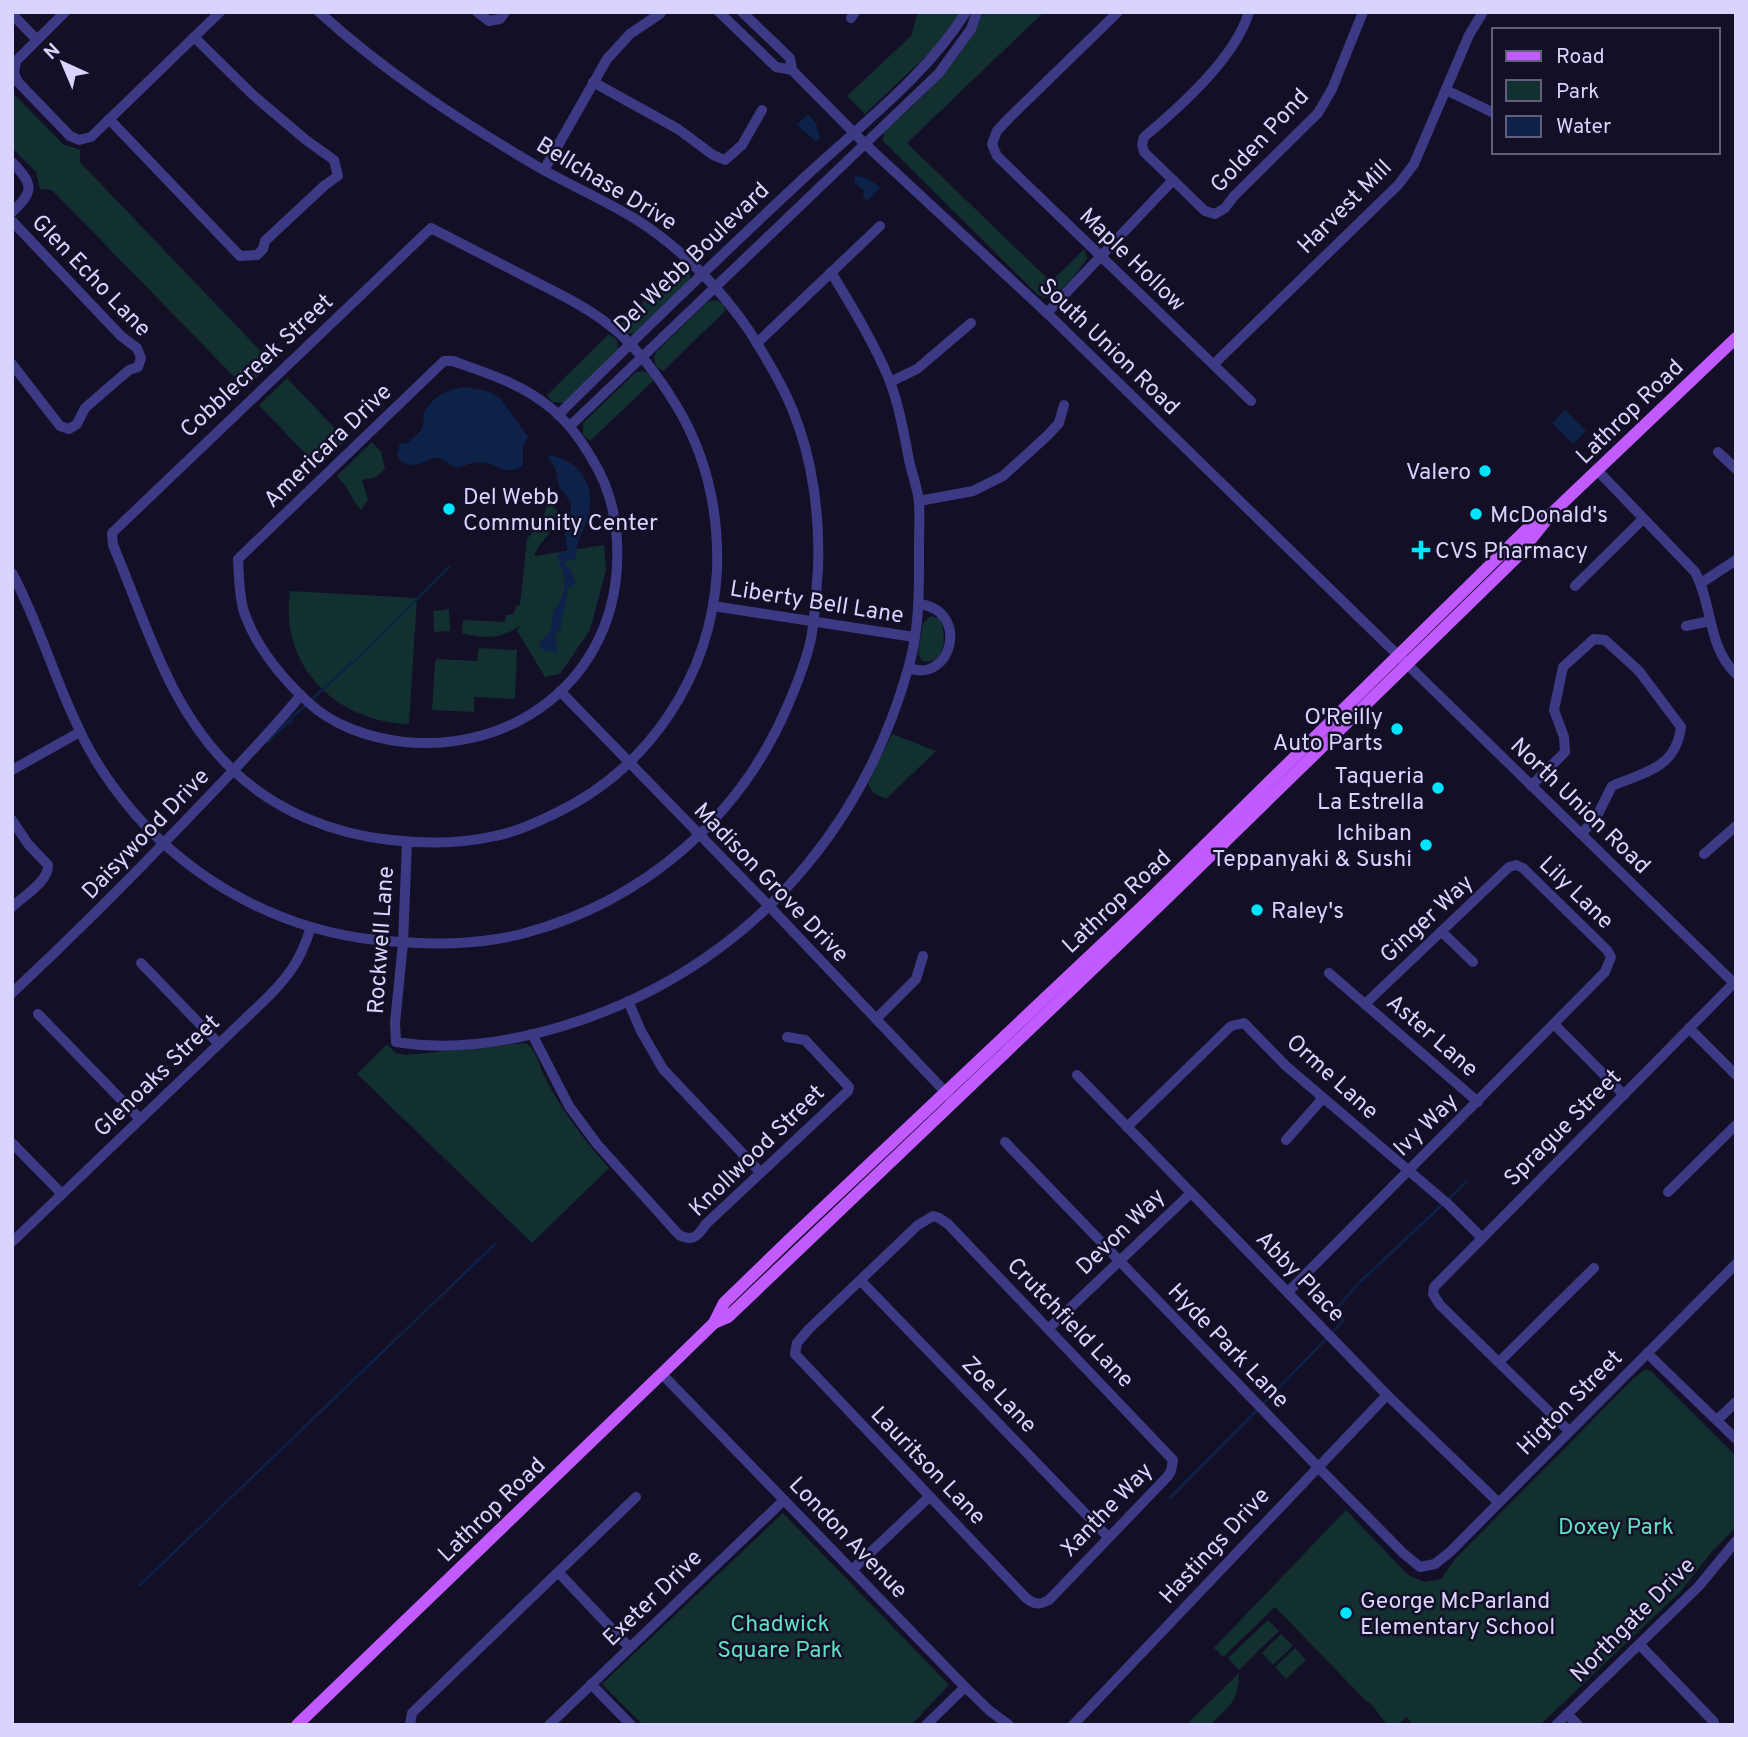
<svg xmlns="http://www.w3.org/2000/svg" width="1748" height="1737" font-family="Overpass,sans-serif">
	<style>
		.green { fill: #12302f }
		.water { fill: #0c2248 }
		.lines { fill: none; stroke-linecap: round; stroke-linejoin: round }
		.stream { stroke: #0c2248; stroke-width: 2.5 }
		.minor { stroke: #3d3a85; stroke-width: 10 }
		.major { stroke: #c25bff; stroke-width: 12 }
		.poi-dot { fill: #00e5ff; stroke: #130f26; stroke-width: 2.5 }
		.labels { text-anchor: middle; stroke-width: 5; stroke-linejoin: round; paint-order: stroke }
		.street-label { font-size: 23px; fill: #d9d4ff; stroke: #130f26 }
		.poi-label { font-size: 23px; fill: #d9d4ff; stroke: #130f26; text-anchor: start }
		.park-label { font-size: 23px; fill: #5fe0c0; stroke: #130f26 }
	</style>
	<rect width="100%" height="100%" fill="#130f26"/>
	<g class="green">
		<path d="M918 12H963L944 39 865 114 847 96 911 36Z"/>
		<path d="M983 12H1044L907 143 1051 282 1084 249 1087 258C1083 267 1059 295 1050 297 1045 298 1043 297 1038 295L883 141 884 132C924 96 961 62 983 12Z"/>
		<path d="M12 92 63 144 80 150V162L272 363 245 388 52 190 40 189 36 172 12 148Z"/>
		<path d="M682 264 690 271V281L637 333 626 334 619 326Z"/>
		<path d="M716 300 723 304 726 310 663 371 656 366 654 357 656 352 708 302Z"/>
		<path d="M609 334 617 340 618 351 564 403 552 402 547 395Z"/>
		<path d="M636 372C645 371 651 371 653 381L590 441 583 435V423Z"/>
		<path d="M287 378 346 440 318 467 259 405Z"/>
		<path d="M372 442 381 452 385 469 376 477 362 480 368 499 361 510C352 501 348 486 337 476Z"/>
		<path d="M548 503 557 510C559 528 540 540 534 556L604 545 606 570 590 630 560 674 545 677 517 631 520 626C501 639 484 639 462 633L463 620 505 622 506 615 513 614 517 605H520L527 539 541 523Z"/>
		<path d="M290 591 417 598 409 724C336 722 279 666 290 591Z"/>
		<path d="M449 609 450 631 434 632 433 611Z"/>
		<path d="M931 616 940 619C947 634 946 666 922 661L918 653 923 623Z"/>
		<path d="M479 648 517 650 515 699 474 697V712L432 710 435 662 437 659 477 661Z"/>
		<path d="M892 734 936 751 886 799 873 793 868 783Z"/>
		<path d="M526 1043C535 1049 538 1061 542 1071 559 1108 583 1138 609 1168L532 1243 357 1074 387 1044 396 1053 406 1055Z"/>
		<path d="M1645 1369 1652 1372 1736 1456V1527L1710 1554 1681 1591 1540 1725H1414L1406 1717 1398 1725H1388C1380 1717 1377 1710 1369 1702L1368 1703 1275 1607 1223 1657 1214 1648 1346 1510 1408 1575 1425 1582 1441 1579 1455 1559 1632 1380Z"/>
		<path d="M783 1513 949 1685 911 1725H643L602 1684Z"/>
		<path d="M1268 1620 1279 1631 1239 1670 1228 1658Z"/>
		<path d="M1281 1634 1293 1646 1273 1665 1262 1653Z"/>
		<path d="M1295 1648 1306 1660 1286 1679 1275 1667Z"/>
		<path d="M1239 1673C1238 1703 1230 1705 1210 1725H1186Z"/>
	</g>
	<g class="water">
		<path d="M808 114 816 123 820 140 815 141 797 125Z"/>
		<path d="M853 176C864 175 873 181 880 188L867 201 862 195 865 192 854 182 856 179Z"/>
		<path d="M466 387 488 391 501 399 528 437 523 446V466C502 477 499 463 480 462 470 462 463 468 453 467 427 443 426 476 401 461L397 455 400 443 406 444C417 435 426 430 423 414 432 397 446 389 466 387Z"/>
		<path d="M1565 410 1586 431 1573 444 1552 423Z"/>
		<path d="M550 455C581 462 596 485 588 517 586 526 580 534 578 543 576 549 577 554 575 560L565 561V566L572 571 576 584 572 585 567 589C569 603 560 614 561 628 552 636 557 644 558 653L543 650 539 646V643C554 631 551 629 553 611 570 591 565 579 557 556L561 552H568L564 529 571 513V502L559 487 555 467 548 458Z"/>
	</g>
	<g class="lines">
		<g class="stream">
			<path d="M311 700 365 651 449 567"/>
			<path d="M267 742 288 722H291L290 719 306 705"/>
			<path d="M1447 1201 1467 1181"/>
			<path d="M1333 1332 1344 1320 1336 1309 1361 1281 1442 1205"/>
			<path d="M1262 1405 1328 1337"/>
			<path d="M1170 1498 1257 1410"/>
			<path d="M140 1585 496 1243"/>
		</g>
		<g class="minor">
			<path d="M65 12 16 61 14 73 18 82 70 136 79 140 91 137 220 12"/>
			<path d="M477 12 489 21 500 19 505 12"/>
			<path d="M719 12 776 67 792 70 865 144 1047 313 1736 985"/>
			<path d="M742 12 790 58 792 70"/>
			<path d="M1118 12 1009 118 997 131 992 144 997 156 1251 401"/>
			<path d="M1249 12C1235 58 1181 106 1144 137L1142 145 1144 152 1205 211 1215 214 1225 208 1234 196 1318 113 1332 89 1363 12"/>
			<path d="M12 14 37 40"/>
			<path d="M851 18 855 12"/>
			<path d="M593 82 678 129 713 155 725 160 742 145 762 110"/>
			<path d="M1446 90 1494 113"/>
			<path d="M109 119 240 256 257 255 263 249 265 241 325 185 338 176 334 160 306 140 253 95 194 37"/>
			<path d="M12 162C33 184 35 191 12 212"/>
			<path d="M544 170 607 59 630 34 661 13"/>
			<path d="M12 221 121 336 137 348 141 358 138 367 129 370 85 408 77 424 69 429 60 426 12 364"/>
			<path d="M431 228C464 245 497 262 530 279 562 295 593 310 619 333 642 354 660 379 676 405 707 456 719 512 717 571 711 676 649 769 554 814 535 823 516 832 495 836 460 844 427 844 391 840 333 834 276 811 234 771 169 710 147 625 113 545L112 533Z"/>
			<path d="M1047 313 1173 180"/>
			<path d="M757 343 880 226"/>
			<path d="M444 361H453C489 374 523 384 552 409 569 423 581 440 592 459 612 491 619 527 617 565 612 679 515 753 404 742 370 738 333 726 308 702 282 678 256 646 244 612 239 596 239 576 238 559Z"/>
			<path d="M1214 364 1398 185 1414 164 1469 35 1483 12"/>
			<path d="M890 382 917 369 971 323"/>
			<path d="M558 415C640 334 723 253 807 175 862 124 926 76 966 12"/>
			<path d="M570 426 939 73 971 29 977 12"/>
			<path d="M1718 452 1736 469"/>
			<path d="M1598 471 1695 572C1713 605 1707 646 1736 674"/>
			<path d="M919 501 973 491 1003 476 1048 435 1059 423 1064 405"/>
			<path d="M12 573C39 623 54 678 79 729 92 758 113 788 134 813 196 884 283 930 376 940 426 945 477 946 525 933 644 901 740 818 788 705 797 684 806 661 811 639 815 616 816 592 818 569 820 517 813 460 793 411 782 384 766 358 750 332 721 289 681 248 637 220 606 201 572 186 540 168 462 122 387 74 319 12"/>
			<path d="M1701 583 1736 560"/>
			<path d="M1575 586 1643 519"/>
			<path d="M713 606 914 637"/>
			<path d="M1686 626 1710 621"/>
			<path d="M909 668C951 684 971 612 920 604"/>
			<path d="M560 691 769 906 951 1098"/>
			<path d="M12 770 80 732"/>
			<path d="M1531 786 1565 752 1564 737 1554 710 1563 667 1594 639 1605 640 1639 671 1681 727C1676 768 1645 772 1612 786L1596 818 1581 834"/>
			<path d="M12 820 28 844 48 865C49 881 24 896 12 907"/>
			<path d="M407 842 403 943 395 1023 396 1042C475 1055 566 1031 638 997 774 931 867 814 908 669 920 629 919 588 919 548 919 533 920 518 919 503 918 489 912 474 909 460 904 433 899 405 889 379 873 341 852 307 831 272"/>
			<path d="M1704 854 1736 826"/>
			<path d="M1442 932 1473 962"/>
			<path d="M141 963 219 1044"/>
			<path d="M1329 973 1478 1102"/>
			<path d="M12 993C73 936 131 878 188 818 226 778 265 739 301 695"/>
			<path d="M628 1001 641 1031 663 1069 760 1172"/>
			<path d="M38 1014 140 1119"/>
			<path d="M876 1019 916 979 923 956"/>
			<path d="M1554 1024 1624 1095"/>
			<path d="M1689 1028 1736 1075"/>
			<path d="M532 1034 569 1106 597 1144 679 1235C693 1242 698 1236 706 1224L848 1091 849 1087 805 1040 787 1037"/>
			<path d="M1077 1075 1387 1395 1498 1502"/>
			<path d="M1127 1127 1231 1026 1244 1023 1286 1066 1449 1205 1482 1238"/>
			<path d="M1286 1140 1323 1098"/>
			<path d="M1005 1142 1317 1466 1403 1553 1420 1567 1435 1564 1450 1552 1736 1264"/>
			<path d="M12 1143 62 1194"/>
			<path d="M1668 1192 1736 1125"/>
			<path d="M933 1216 939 1218 948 1224 1173 1460 1171 1471 1168 1476 1049 1600C1040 1605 1035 1605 1026 1598L795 1354 797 1343 809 1329 918 1225Z"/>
			<path d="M12 1242 270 995C292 972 301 958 311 927"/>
			<path d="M861 1281 1108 1537"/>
			<path d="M1288 1292 1605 972 1611 957 1607 950 1523 868 1516 865 1509 867 1365 1004"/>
			<path d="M1048 1329 1191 1193"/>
			<path d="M1647 1353 1736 1439"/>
			<path d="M1499 1362 1594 1268"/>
			<path d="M662 1374 965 1687 990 1711 1009 1725"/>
			<path d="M1717 1420 1736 1402"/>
			<path d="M1569 1431 1440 1305 1433 1294 1434 1287 1734 983"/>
			<path d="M852 1570 929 1497"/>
			<path d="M559 1573 629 1647"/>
			<path d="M1640 1645 1714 1722"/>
			<path d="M591 1684 631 1725"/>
			<path d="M1567 1714 1578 1725"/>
			<path d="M410 1725 412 1713 636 1497"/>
			<path d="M549 1725 784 1500"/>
			<path d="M926 1725 965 1687"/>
			<path d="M1073 1725 1387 1395"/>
			<path d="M1556 1725 1699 1586 1736 1541"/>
		</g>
		<g class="major">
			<path d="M714 1323 728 1317 1162 903 1517 557 1551 514 1736 338"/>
			<path d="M297 1725 677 1359 714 1323 724 1303 789 1240 1149 900 1531 525 1551 514"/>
		</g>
	</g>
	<g class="poi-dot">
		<circle cx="1485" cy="471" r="7"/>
		<circle cx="449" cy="509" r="7"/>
		<circle cx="1476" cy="514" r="7"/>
		<path d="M1417.5 539.5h7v7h7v7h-7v7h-7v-7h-7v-7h7z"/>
		<circle cx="1397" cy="729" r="7"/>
		<circle cx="1438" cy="788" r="7"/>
		<circle cx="1426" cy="845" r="7"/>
		<circle cx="1257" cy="910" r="7"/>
		<circle cx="1346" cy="1613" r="7"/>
	</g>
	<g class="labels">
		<g class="street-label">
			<text transform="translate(1259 140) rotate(-47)" y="8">Golden Pond</text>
			<text transform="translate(607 183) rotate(31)" y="8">Bellchase Drive</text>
			<text transform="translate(1344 206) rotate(-45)" y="8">Harvest Mill</text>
			<text transform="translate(691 257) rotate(-44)" y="8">Del Webb Boulevard</text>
			<text transform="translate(1133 259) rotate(44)" y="8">Maple Hollow</text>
			<text transform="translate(92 275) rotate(46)" y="8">Glen Echo Lane</text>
			<text transform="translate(1110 346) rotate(44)" y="8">South Union Road</text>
			<text transform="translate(256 365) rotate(-43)" y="8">Cobblecreek Street</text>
			<text transform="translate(1629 411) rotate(-44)" y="8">Lathrop Road</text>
			<text transform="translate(327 445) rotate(-44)" y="8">Americara Drive</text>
			<text transform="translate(817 601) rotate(9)" y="8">Liberty Bell Lane</text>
			<text transform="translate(1581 805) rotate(44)" y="8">North Union Road</text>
			<text transform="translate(145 833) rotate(-46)" y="8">Daisywood Drive</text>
			<text transform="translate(772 882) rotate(46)" y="8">Madison Grove Drive</text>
			<text transform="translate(1577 892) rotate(44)" y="8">Lily Lane</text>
			<text transform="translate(1116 901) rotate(-43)" y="8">Lathrop Road</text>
			<text transform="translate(1426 918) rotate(-43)" y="8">Ginger Way</text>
			<text transform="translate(380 940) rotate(-86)" y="8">Rockwell Lane</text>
			<text transform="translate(1433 1035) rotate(41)" y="8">Aster Lane</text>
			<text transform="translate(156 1075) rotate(-44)" y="8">Glenoaks Street</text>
			<text transform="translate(1333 1076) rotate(42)" y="8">Orme Lane</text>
			<text transform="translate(1425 1124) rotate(-44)" y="8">Ivy Way</text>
			<text transform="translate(1562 1127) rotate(-45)" y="8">Sprague Street</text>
			<text transform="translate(756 1150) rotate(-44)" y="8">Knollwood Street</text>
			<text transform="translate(1120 1231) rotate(-44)" y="8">Devon Way</text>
			<text transform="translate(1301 1276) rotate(46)" y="8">Abby Place</text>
			<text transform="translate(1071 1322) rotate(46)" y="8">Crutchfield Lane</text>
			<text transform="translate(1229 1345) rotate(46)" y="8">Hyde Park Lane</text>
			<text transform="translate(1000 1394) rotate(46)" y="8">Zoe Lane</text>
			<text transform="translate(1569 1402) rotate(-45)" y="8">Higton Street</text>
			<text transform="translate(929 1465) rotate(46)" y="8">Lauritson Lane</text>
			<text transform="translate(491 1509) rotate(-44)" y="8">Lathrop Road</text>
			<text transform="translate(1106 1509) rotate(-46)" y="8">Xanthe Way</text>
			<text transform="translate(849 1537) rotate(46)" y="8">London Avenue</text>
			<text transform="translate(1214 1545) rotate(-47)" y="8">Hastings Drive</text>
			<text transform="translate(652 1597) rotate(-44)" y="8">Exeter Drive</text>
			<text transform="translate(1632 1619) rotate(-45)" y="8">Northgate Drive</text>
		</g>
		<g class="poi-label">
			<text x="1471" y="479" text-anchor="end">Valero</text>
			<text x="463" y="504">Del Webb<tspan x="463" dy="26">Community Center</tspan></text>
			<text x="1490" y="522">McDonald's</text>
			<text x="1435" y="558">CVS Pharmacy</text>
			<text x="1383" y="724" text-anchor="end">O'Reilly<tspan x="1383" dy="26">Auto Parts</tspan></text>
			<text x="1424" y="783" text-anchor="end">Taqueria<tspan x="1424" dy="26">La Estrella</tspan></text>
			<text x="1412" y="840" text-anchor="end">Ichiban<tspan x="1412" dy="26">Teppanyaki &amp; Sushi</tspan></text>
			<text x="1271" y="918">Raley's</text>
			<text x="1360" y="1608">George McParland<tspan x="1360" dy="26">Elementary School</tspan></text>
		</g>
		<g class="park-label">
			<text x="1616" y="1534">Doxey Park</text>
			<text x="780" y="1631">Chadwick<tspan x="780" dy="26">Square Park</tspan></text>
		</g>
	</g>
	<rect width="1748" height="1737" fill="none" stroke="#d9d4ff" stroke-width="28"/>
	<rect x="1492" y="28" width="228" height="126" fill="#130f26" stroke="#625e7d" stroke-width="2"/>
	<rect x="1506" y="51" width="35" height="10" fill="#c25bff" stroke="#625e7d" stroke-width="2"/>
	<text x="1556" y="63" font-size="21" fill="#d9d4ff">Road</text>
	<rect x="1506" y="80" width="35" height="21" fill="#12302f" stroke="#625e7d" stroke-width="2"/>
	<text x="1556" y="98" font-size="21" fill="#d9d4ff">Park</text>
	<rect x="1506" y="116" width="35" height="21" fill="#0c2248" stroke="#625e7d" stroke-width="2"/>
	<text x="1556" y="133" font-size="21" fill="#d9d4ff">Water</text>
	<g transform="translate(63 63) rotate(316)" stroke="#130f26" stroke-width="5" paint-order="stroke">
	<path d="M0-5L12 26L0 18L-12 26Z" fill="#d9d4ff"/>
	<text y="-10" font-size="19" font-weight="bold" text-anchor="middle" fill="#d9d4ff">N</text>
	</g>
</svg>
